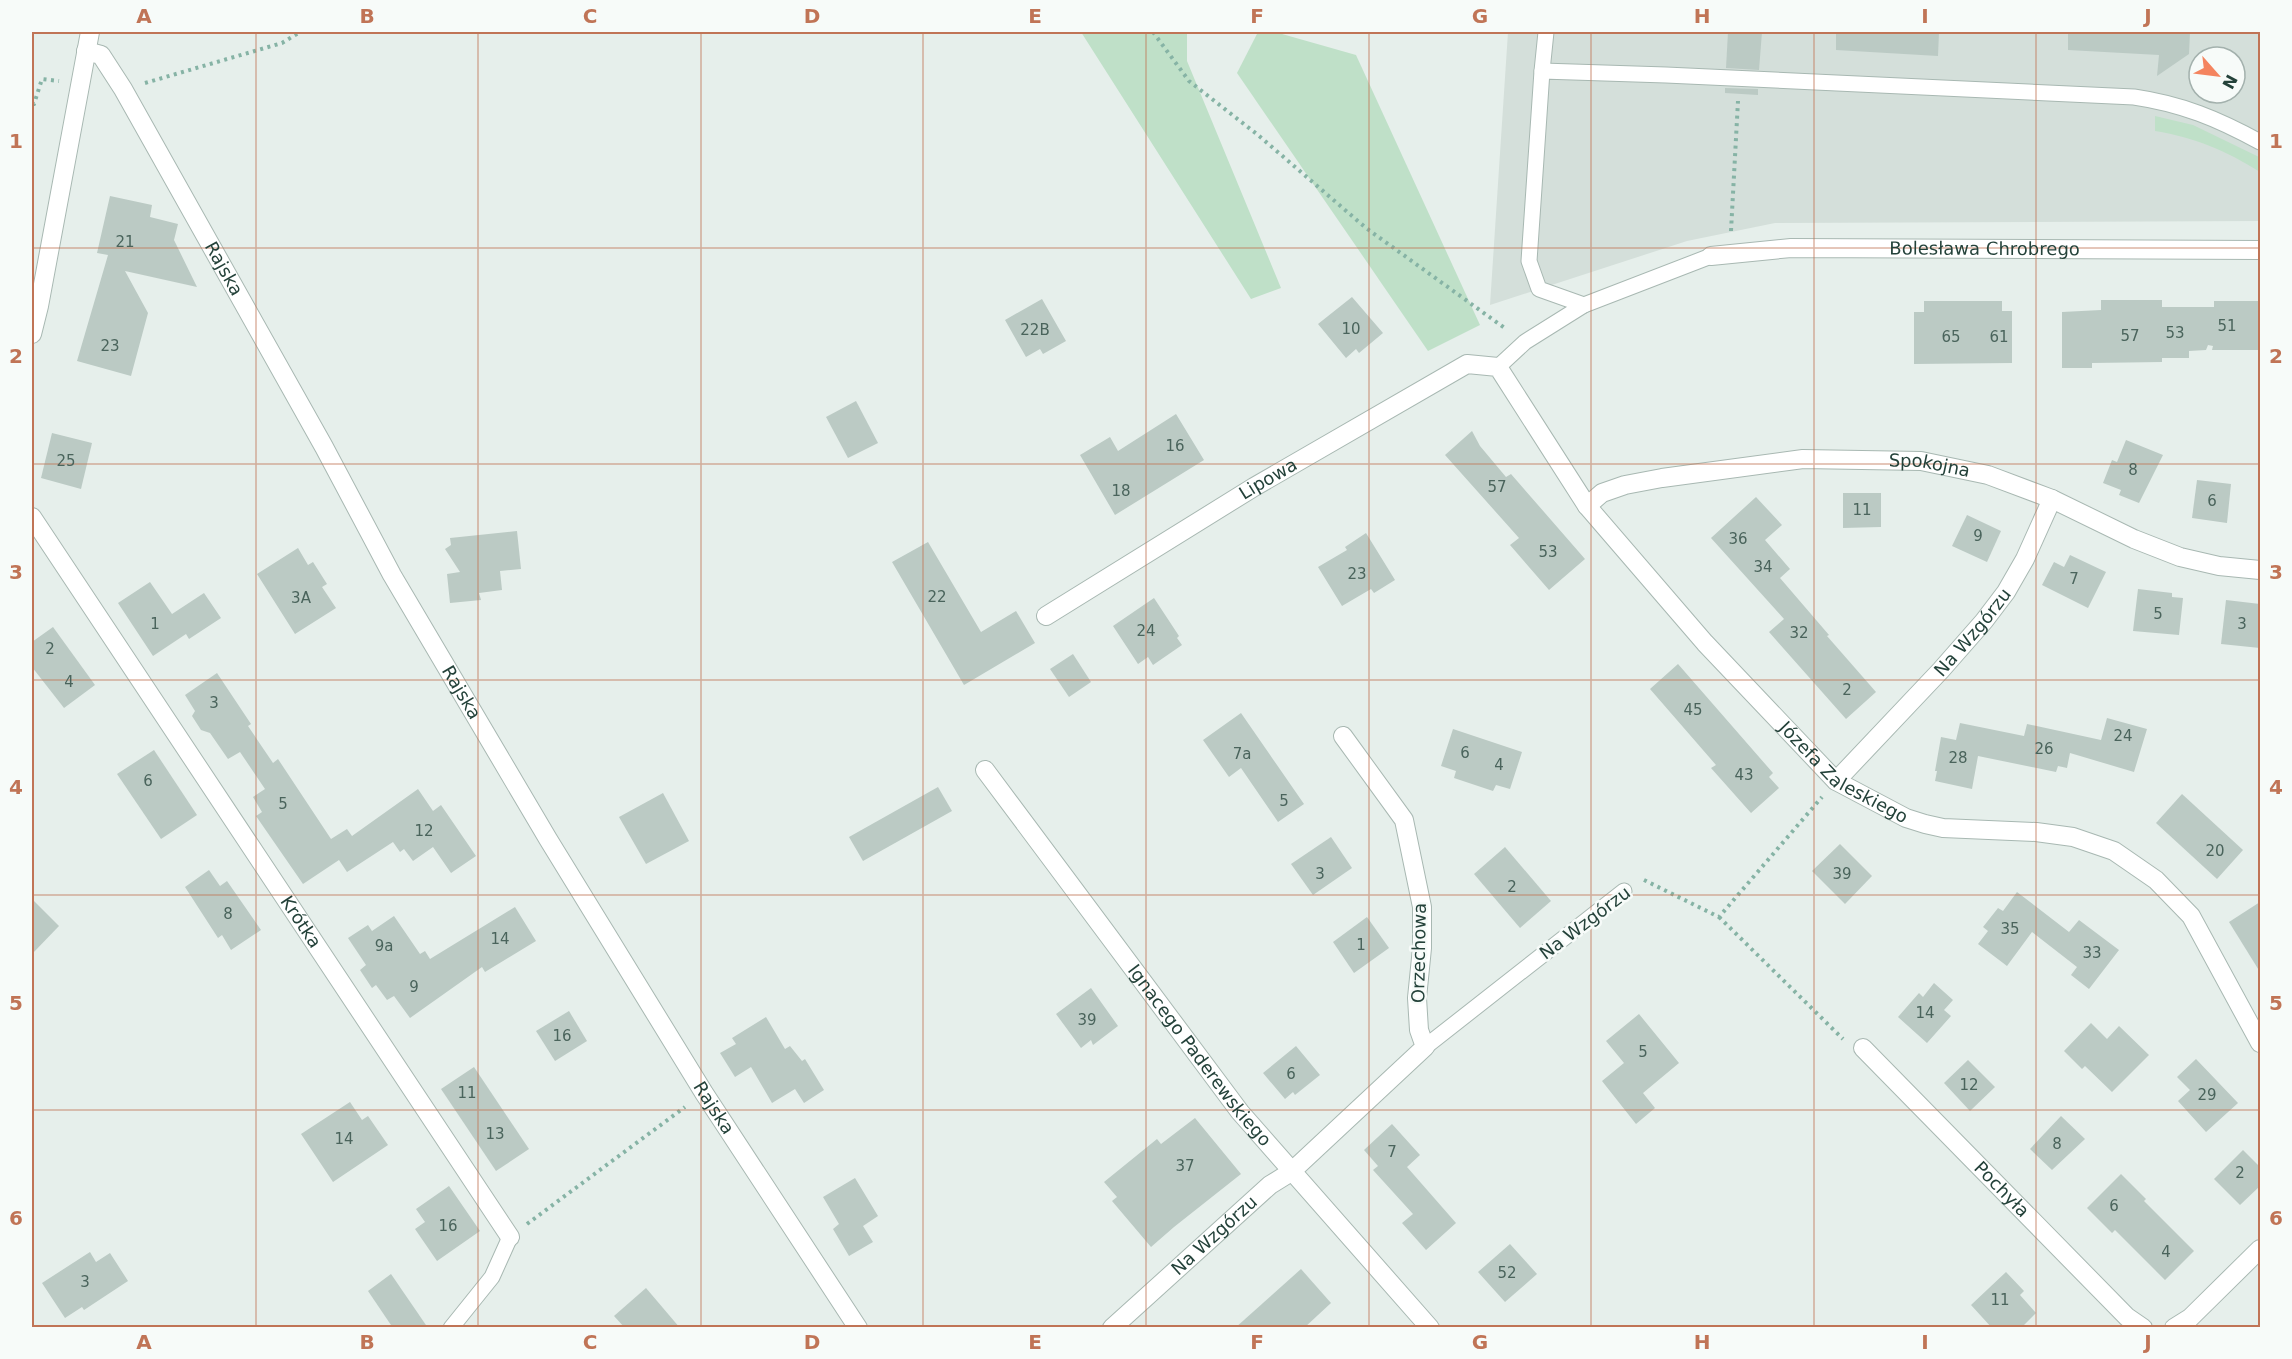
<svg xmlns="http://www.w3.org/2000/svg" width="2292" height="1359" font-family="'DejaVu Sans',sans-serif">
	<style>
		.built { fill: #d4dfda; fill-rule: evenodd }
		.green { fill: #bfe0c8 }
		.building { fill: #bbcac4 }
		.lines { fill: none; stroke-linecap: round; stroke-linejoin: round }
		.service-casing { stroke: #a8b8b2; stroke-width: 17 }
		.minor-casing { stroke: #a8b8b2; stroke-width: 20 }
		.tertiary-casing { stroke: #a8b8b2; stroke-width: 20 }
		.path { stroke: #86b3a5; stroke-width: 4; stroke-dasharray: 3 4.5; stroke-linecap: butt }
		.service { stroke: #fff; stroke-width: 15 }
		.minor { stroke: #fff; stroke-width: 18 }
		.tertiary { stroke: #fff; stroke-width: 18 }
		.grid { fill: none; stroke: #c07456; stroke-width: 1.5; stroke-opacity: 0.55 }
		.labels { text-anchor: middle; stroke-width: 5; stroke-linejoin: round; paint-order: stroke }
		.number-label { font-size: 15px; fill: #4a645c }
		.street-label { font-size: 18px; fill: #24423a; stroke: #f7fbf9 }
		.neatline { fill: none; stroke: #c07456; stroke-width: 2 }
		.grid-label { font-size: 20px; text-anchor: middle; font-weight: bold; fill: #c07456 }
	</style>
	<rect width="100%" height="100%" fill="#e6efeb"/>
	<path class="built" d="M1508 32H2260V221L1775 223 1687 241 1490 305ZM2199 57H2235V93H2199Z"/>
	<g class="green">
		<path d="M1081 32H1187V61L1281 288 1251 299Z"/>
		<path d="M1258 32H1275L1356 55 1480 325 1428 351 1237 73Z"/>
		<path d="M2155 116 2193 125 2259 157 2260 172C2225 150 2196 138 2155 131Z"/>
	</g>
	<g class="building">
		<path d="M1728 32H1762L1759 70 1726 68Z"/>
		<path d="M1836 32H1939L1938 56 1836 50Z"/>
		<path d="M2068 32H2190L2189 54 2157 76 2159 55 2068 50Z"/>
		<path d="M1725 88 1758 89V95L1725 93Z"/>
		<path d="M110 196 152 205 150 217 178 224 174 240 197 287 125 271 148 313 131 376 77 361 108 255 97 253Z"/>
		<path d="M1352 297 1383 333 1359 353 1356 349 1346 358 1318 324Z"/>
		<path d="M1042 299 1066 341 1043 354 1040 349 1026 357 1005 320Z"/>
		<path d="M2101 300H2162V307H2214V301H2260V350H2212L2213 346 2208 345 2206 350 2189 351V358H2162V362L2092 363V368H2062V312L2101 310Z"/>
		<path d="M1924 301H2002V311H2012V363L1914 364V312H1924Z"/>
		<path d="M856 401 878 443 848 458 826 417Z"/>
		<path d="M1176 414 1204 460 1115 515 1080 455 1110 437 1118 451Z"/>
		<path d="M1472 431 1480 446 1506 477 1511 474 1585 559 1549 590 1510 545 1519 538 1445 455Z"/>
		<path d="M52 433 92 443 81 489 41 478Z"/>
		<path d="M2126 440 2163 455 2139 503 2119 495 2121 490 2103 483 2112 460 2117 462Z"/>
		<path d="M2197 480 2231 484 2227 523 2192 518Z"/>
		<path d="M1843 493H1881V527L1843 528Z"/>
		<path d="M1756 497 1782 525 1765 540 1790 569 1780 578 1829 635 1827 636 1876 692 1846 719 1769 632 1784 619 1711 538Z"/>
		<path d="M1967 515 2001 531 1987 562 1952 546Z"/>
		<path d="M517 531 521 569 500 571 502 590 479 593 481 600 450 603 447 574 460 572 445 549 451 545 450 538Z"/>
		<path d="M1366 533 1395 580 1374 593 1371 589 1342 606 1318 567 1347 550 1345 547Z"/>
		<path d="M928 542 981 632 1016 611 1035 643 964 685 892 562Z"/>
		<path d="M298 548 308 565 313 562 327 584 322 587 336 608 295 634 257 574Z"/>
		<path d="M2070 555 2106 572 2088 608 2042 585 2054 562 2064 567Z"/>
		<path d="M150 582 172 614 204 593 221 618 189 639 186 634 153 656 118 603Z"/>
		<path d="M2138 589 2172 593V597L2183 598 2179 635 2133 631Z"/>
		<path d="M1154 598 1179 636 1177 638 1182 645 1153 665 1148 657 1138 664 1113 626Z"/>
		<path d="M2226 600 2260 604V648L2221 644Z"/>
		<path d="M53 627 95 685 64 708 32 667V642Z"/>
		<path d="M1073 654 1091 682 1069 697 1050 669Z"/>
		<path d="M1678 664 1773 773 1769 777 1779 788 1751 813 1711 768 1716 765 1650 689Z"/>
		<path d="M217 673 251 724 248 726 273 763 278 759 331 839 347 829 352 836 418 789 433 811 441 805 476 856 451 873 433 847 413 861 404 849 400 852 393 842 347 872 339 860 303 884 256 816 262 812 253 797 265 789 240 752 228 759 210 733 201 730 192 716 195 711 185 695Z"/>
		<path d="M1241 713 1304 804 1278 822 1241 768 1229 777 1203 740Z"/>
		<path d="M2107 718 2147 729 2134 772 2070 753 2067 768 2058 766 2056 772 1978 756 1972 789 1935 781 1937 771H1935L1941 737 1956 740 1960 723 2024 736 2027 724 2101 740Z"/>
		<path d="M1453 729 1522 752 1510 789 1496 785 1493 791 1454 778 1456 771 1441 766Z"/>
		<path d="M154 750 197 815 161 839 117 774Z"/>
		<path d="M938 787 952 811 863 861 849 837Z"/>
		<path d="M663 793 689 841 646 864 619 817Z"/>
		<path d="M2182 794 2243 850 2217 879 2156 823Z"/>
		<path d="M1331 837 1352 868 1313 895 1291 864Z"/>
		<path d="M1840 844 1872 876 1845 904 1812 871Z"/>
		<path d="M1505 847 1551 901 1520 928 1474 874Z"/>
		<path d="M209 870 220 886 227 881 261 930 231 950 222 935 218 938 185 887Z"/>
		<path d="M2017 892 2069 932 2079 920 2119 950 2089 989 2071 975 2077 967 2032 932 2007 966 1978 944 1988 931 1983 927 1998 908 2003 911Z"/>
		<path d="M32 899 59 926 32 954Z"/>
		<path d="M2260 902V972L2229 922Z"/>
		<path d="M515 907 536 941 485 972 482 967 410 1018 394 996 387 1000 376 985 372 988 360 970 366 965 348 938 368 925 372 931 394 916 420 954 425 951 430 959Z"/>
		<path d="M1367 917 1389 948 1354 973 1333 942Z"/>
		<path d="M1934 983 1953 1000 1944 1010 1951 1016 1927 1043 1898 1017 1919 993 1923 997Z"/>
		<path d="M1091 988 1118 1026 1093 1045 1091 1040 1081 1048 1056 1014Z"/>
		<path d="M569 1011 587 1041 555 1061 536 1031Z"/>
		<path d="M1639 1014 1679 1063 1643 1093 1655 1108 1636 1124 1602 1081 1624 1063 1606 1041Z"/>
		<path d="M766 1017 785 1049 790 1046 802 1061 805 1059 824 1090 804 1103 795 1089 772 1103 751 1067 735 1077 720 1053 736 1044 732 1038Z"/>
		<path d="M2091 1023 2107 1039 2119 1026 2149 1055 2112 1092 2085 1066 2082 1069 2064 1051Z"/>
		<path d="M1296 1046 1320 1075 1295 1095 1293 1092 1285 1099 1263 1073Z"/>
		<path d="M2196 1059 2238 1103 2206 1132 2178 1101 2190 1090 2177 1077Z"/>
		<path d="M1968 1060 1995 1087 1970 1111 1944 1083Z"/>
		<path d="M474 1067 529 1149 496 1171 441 1089Z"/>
		<path d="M350 1102 362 1120 368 1116 388 1145 333 1182 301 1134Z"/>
		<path d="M2061 1116 2085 1139 2052 1170 2030 1149Z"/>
		<path d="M1195 1118 1241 1174 1174 1227 1151 1247 1112 1201 1117 1197 1104 1182 1157 1139 1161 1144Z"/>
		<path d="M1392 1124 1420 1155 1407 1167 1456 1223 1426 1250 1402 1223 1413 1214 1373 1170 1378 1166 1364 1150Z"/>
		<path d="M2243 1150 2260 1167V1186L2240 1205 2214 1179Z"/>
		<path d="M2121 1174 2146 1199 2144 1201 2194 1251 2165 1280 2115 1230 2112 1233 2087 1208Z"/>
		<path d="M855 1178 878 1216 863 1226 873 1242 849 1256 833 1229 839 1224 823 1197Z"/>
		<path d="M449 1186 480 1231 437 1261 415 1229 425 1222 416 1209Z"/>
		<path d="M1510 1244 1537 1274 1505 1302 1478 1272Z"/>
		<path d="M90 1252 96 1262 110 1253 128 1281 84 1310 82 1307 65 1318 42 1283Z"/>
		<path d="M1301 1269 1331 1303 1304 1328H1235Z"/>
		<path d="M2006 1272 2024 1291 2020 1295 2036 1313 2021 1328H1992L1971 1305Z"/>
		<path d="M391 1274 428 1328H393L368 1291Z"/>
		<path d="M646 1288 680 1328H625L614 1316Z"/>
	</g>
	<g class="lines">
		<g class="service-casing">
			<g id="service">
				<path d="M1542 71 1546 32"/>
				<path d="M1584 305 1539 289 1529 261 1542 71 1666 75 2134 97C2182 104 2218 119 2260 142"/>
				<path d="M1498 367 1525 342 1584 305 1711 256"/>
				<path d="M1425 1047 1624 891"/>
				<path d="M451 1328 492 1277 510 1237"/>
			</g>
		</g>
		<g class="minor-casing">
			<g id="minor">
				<path id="s1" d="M86 51 101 55 123 89 324 447 392 575 548 839 704 1093 858 1328"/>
				<path id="s2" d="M1711 256 1791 248 2260 250"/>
				<path id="s3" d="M1587 506 1602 493 1625 485 1662 478 1803 459 1921 461 1988 475 2052 499 2134 539 2180 557 2219 566 2260 570"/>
				<path id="s4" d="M32 517 510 1237"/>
				<path id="s5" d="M1046 616 1254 487 1467 364 1498 367 1587 506 1705 643 1836 781 1906 818 1925 824 1943 828 2036 832 2073 837 2114 851 2156 880 2191 916 2260 1043"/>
				<path id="s6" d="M985 770 1240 1112 1430 1328"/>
				<path id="s7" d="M1836 781 1941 670 1984 621 2006 592 2025 559 2052 499"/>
				<path id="s8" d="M1863 1048 2127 1317 2143 1328"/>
				<path id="s9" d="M1112 1328 1270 1185 1291 1172 1425 1047 1419 1030 1417 998 1422 948V907L1404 820 1343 736"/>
				<path d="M2174 1328 2190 1318 2260 1249"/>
			</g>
		</g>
		<g class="tertiary-casing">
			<path id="tertiary" d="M32 334 39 306 90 32"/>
		</g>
		<g class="path">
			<path d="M1153 32 1189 81 1258 135 1366 228 1506 329"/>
			<path d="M145 83 282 43 300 32"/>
			<path d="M32 103 34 104 42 79 59 81"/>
			<path d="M1731 231 1738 101"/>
			<path d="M1644 880 1719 917 1822 797"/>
			<path d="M1719 917 1843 1039"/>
			<path d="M527 1224 685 1107"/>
		</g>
		<use href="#service" class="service"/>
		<use href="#minor" class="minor"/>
		<use href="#tertiary" class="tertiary"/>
	</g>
	<path class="grid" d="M256 32V1328M478 32V1328M701 32V1328M923 32V1328M1146 32V1328M1369 32V1328M1591 32V1328M1814 32V1328M2036 32V1328M32 248H2260M32 464H2260M32 680H2260M32 895H2260M32 1110H2260"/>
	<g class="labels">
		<g class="number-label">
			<text x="125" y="247">21</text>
			<text x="2227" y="331">51</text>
			<text x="1351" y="334">10</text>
			<text x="1035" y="335">22B</text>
			<text x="2175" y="338">53</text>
			<text x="2130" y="341">57</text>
			<text x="1951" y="342">65</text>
			<text x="1999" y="342">61</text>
			<text x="110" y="351">23</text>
			<text x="1175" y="451">16</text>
			<text x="66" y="466">25</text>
			<text x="2133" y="475">8</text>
			<text x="1497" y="492">57</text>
			<text x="1121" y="496">18</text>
			<text x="2212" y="506">6</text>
			<text x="1862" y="515">11</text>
			<text x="1978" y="541">9</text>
			<text x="1738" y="544">36</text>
			<text x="1548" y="557">53</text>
			<text x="1763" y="572">34</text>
			<text x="1357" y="579">23</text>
			<text x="2074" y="584">7</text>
			<text x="937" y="602">22</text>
			<text x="301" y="603">3A</text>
			<text x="2158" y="619">5</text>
			<text x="155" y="629">1</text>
			<text x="2242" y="629">3</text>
			<text x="1146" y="636">24</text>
			<text x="1799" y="638">32</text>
			<text x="50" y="654">2</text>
			<text x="69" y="687">4</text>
			<text x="1847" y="695">2</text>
			<text x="214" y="708">3</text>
			<text x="1693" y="715">45</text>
			<text x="2123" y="741">24</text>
			<text x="2044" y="754">26</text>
			<text x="1465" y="758">6</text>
			<text x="1242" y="759">7a</text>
			<text x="1958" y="763">28</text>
			<text x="1499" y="770">4</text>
			<text x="1744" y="780">43</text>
			<text x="148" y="786">6</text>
			<text x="1284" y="806">5</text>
			<text x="283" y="809">5</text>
			<text x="424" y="836">12</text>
			<text x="2215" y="856">20</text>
			<text x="1320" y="879">3</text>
			<text x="1842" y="879">39</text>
			<text x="1512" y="892">2</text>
			<text x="228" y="919">8</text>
			<text x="2010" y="934">35</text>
			<text x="500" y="944">14</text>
			<text x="1361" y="950">1</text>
			<text x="384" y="951">9a</text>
			<text x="2092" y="958">33</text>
			<text x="414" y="992">9</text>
			<text x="1925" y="1018">14</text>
			<text x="1087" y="1025">39</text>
			<text x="562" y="1041">16</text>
			<text x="1643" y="1057">5</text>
			<text x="1291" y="1079">6</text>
			<text x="1969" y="1090">12</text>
			<text x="467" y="1098">11</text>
			<text x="2207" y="1100">29</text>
			<text x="495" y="1139">13</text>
			<text x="344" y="1144">14</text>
			<text x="2057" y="1149">8</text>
			<text x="1392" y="1157">7</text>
			<text x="1185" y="1171">37</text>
			<text x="2240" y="1178">2</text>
			<text x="2114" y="1211">6</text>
			<text x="448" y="1231">16</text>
			<text x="2166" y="1257">4</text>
			<text x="1507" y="1278">52</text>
			<text x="85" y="1287">3</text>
			<text x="2000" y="1305">11</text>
		</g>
		<g class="street-label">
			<text dy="6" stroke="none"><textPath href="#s2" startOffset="274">Bolesława Chrobrego</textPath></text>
			<text dy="6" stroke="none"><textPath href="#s1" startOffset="262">Rajska</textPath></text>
			<text dy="6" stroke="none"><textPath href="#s3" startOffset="351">Spokojna</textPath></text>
			<text dy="6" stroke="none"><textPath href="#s5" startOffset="261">Lipowa</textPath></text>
			<text dy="6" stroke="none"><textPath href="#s7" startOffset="202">Na Wzgórzu</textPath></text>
			<text dy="6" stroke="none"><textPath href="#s1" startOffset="748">Rajska</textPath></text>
			<text dy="6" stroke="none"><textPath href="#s5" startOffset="1059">Józefa Zaleskiego</textPath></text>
			<text dy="6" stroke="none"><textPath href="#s4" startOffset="486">Krótka</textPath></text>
			<text transform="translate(1585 923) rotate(-37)" y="6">Na Wzgórzu</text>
			<text transform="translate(1419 953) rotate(-89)" y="6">Orzechowa</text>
			<text dy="6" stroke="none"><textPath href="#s6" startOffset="357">Ignacego Paderewskiego</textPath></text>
			<text dy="6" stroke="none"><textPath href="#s1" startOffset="1234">Rajska</textPath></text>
			<text dy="6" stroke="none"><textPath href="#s8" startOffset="198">Pochyła</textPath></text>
			<text dy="6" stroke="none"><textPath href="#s9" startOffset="138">Na Wzgórzu</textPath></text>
		</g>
	</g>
	<rect width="2292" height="1359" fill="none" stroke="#f7fbf9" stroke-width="66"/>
	<g transform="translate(2217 75) rotate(118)"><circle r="28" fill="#f7fbf9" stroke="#a3b1ad" stroke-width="1.5"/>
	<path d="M0-4.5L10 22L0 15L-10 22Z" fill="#f4845f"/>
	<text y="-9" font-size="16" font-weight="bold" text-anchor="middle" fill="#24423a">N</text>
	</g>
	<rect x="33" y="33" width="2226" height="1293" class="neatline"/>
	<g class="grid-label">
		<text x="144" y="23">A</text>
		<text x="367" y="23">B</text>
		<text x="590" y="23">C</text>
		<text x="812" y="23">D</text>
		<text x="1035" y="23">E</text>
		<text x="1257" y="23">F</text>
		<text x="1480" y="23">G</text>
		<text x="1702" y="23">H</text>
		<text x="1925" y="23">I</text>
		<text x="2148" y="23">J</text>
		<text x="16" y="148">1</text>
		<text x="2276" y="148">1</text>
		<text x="16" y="363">2</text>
		<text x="2276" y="363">2</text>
		<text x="16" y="579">3</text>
		<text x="2276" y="579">3</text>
		<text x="16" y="794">4</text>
		<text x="2276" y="794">4</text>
		<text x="16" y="1010">5</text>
		<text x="2276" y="1010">5</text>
		<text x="16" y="1225">6</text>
		<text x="2276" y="1225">6</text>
		<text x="144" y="1349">A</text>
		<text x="367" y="1349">B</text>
		<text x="590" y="1349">C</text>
		<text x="812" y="1349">D</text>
		<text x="1035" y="1349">E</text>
		<text x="1257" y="1349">F</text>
		<text x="1480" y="1349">G</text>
		<text x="1702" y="1349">H</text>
		<text x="1925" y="1349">I</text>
		<text x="2148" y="1349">J</text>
	</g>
</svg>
